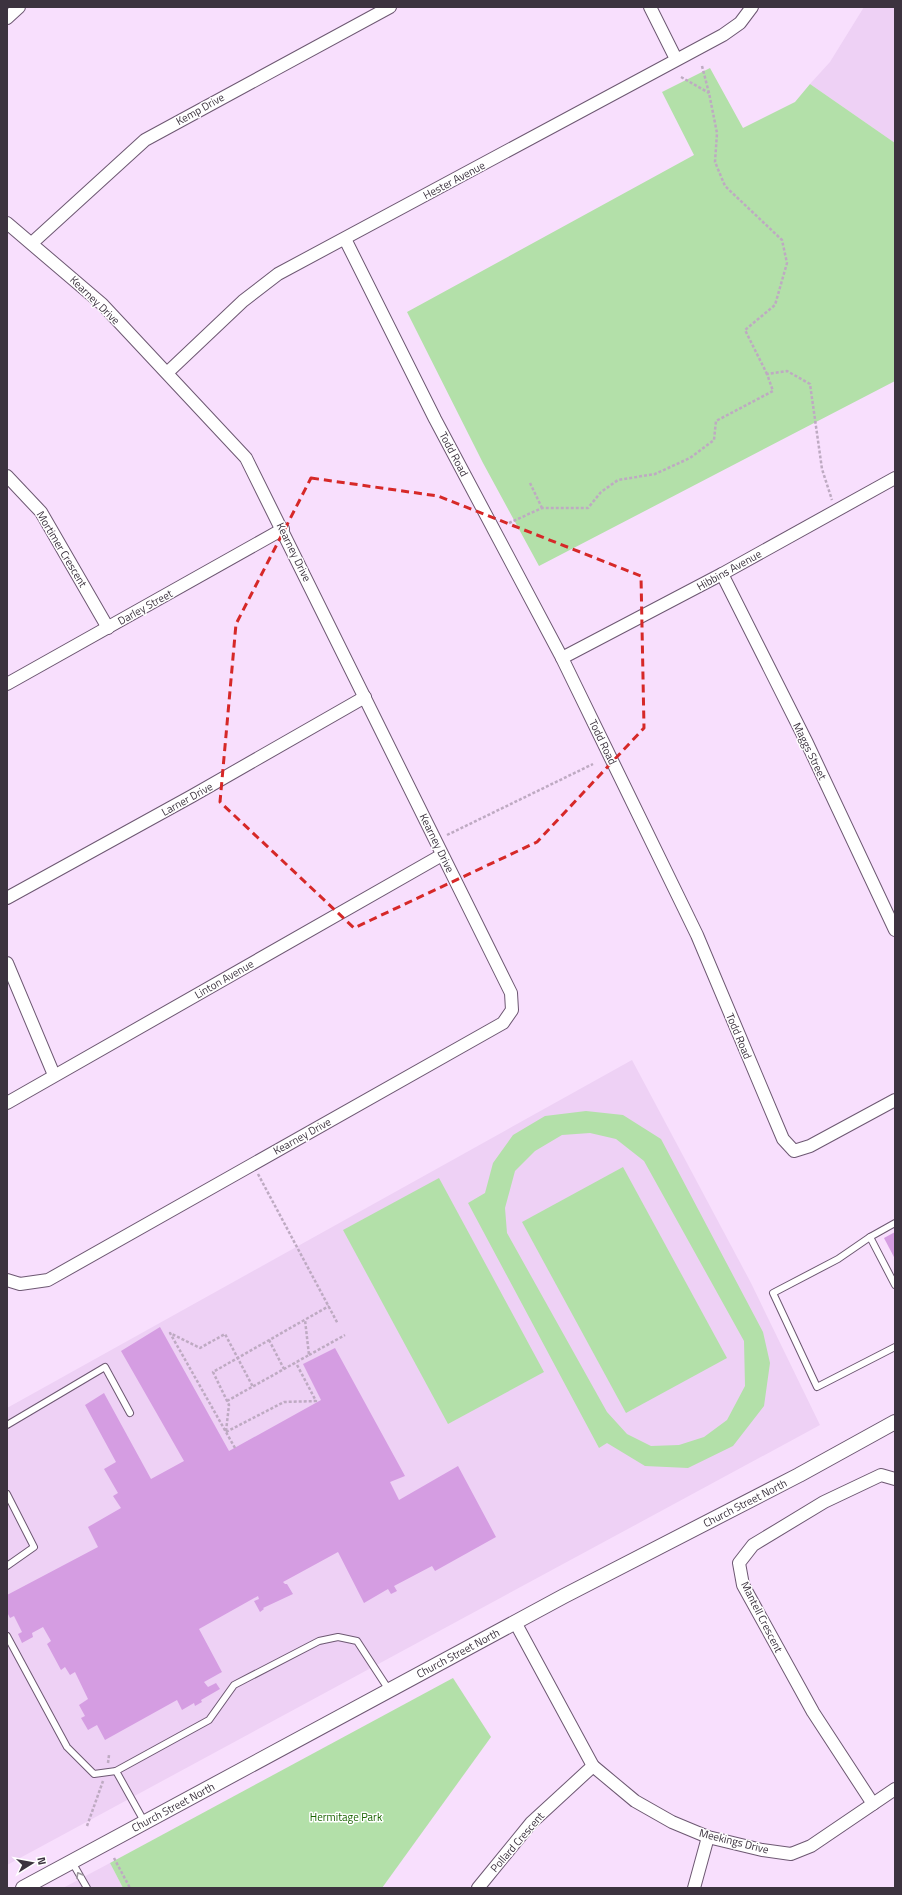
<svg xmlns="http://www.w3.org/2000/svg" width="902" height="1895" font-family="'Titillium Web',sans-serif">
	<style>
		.built { fill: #eed1f5 }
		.green { fill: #b3e0a9; fill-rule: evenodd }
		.building { fill: #d59de2 }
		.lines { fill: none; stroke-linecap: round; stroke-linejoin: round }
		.service-casing { stroke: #6d5872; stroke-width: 8 }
		.minor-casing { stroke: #6d5872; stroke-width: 14 }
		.tertiary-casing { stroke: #6d5872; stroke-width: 16 }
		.path { stroke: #beaac2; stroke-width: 2.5; stroke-dasharray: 3 2; stroke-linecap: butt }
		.service { stroke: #fff; stroke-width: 6 }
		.minor { stroke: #fff; stroke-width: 12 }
		.tertiary { stroke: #fff; stroke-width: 14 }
		.oneway { stroke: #9e999f }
		.marked { fill: none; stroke: #d62828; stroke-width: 3; stroke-dasharray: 8 5; stroke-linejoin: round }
		.labels { text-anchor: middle; stroke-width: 3; stroke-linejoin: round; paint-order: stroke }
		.street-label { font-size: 11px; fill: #3c333f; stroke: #fff }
		.park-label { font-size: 11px; fill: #196400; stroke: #fff }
	</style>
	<rect width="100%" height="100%" fill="#f8dffd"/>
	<g class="built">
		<path d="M864 7H895V143L810 84 830 62Z"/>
		<path d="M632 1060 751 1283 820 1425 7 1865V1408Z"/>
		<path d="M110 1863 123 1888H63Z"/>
	</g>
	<g class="green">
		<path d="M710 68 743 128 795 102 810 84 895 143V381L539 566 483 463 407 312 694 155 662 92Z"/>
		<path d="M586 1111 623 1115 661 1139 763 1332 770 1363 764 1406 733 1446 688 1468 645 1466 607 1443 599 1448 468 1203 485 1193 493 1163 513 1135 545 1116ZM590 1133 616 1139 644 1161 744 1341 745 1386 727 1420 704 1437 679 1445 651 1446 627 1434 607 1412 507 1233 505 1208 515 1171 535 1151 562 1135Z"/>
		<path d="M623 1167 727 1358 626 1413 522 1222Z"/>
		<path d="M439 1178 544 1372 448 1424 343 1230Z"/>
		<path d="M453 1678 491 1737 382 1888H123L110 1863Z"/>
	</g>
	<g class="building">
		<path d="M895 1232V1259L884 1238Z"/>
		<path d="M160 1327 229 1451 321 1400 303 1364 335 1348 405 1476 390 1482 399 1500 458 1466 496 1537 435 1571 432 1566 394 1586 397 1591 391 1594 388 1589 364 1603 338 1552 283 1582 285 1584H287L293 1594 263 1608 264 1609 260 1612 254 1601 259 1599 258 1596 199 1629 222 1672 204 1682 208 1687 216 1683 220 1689 201 1700 202 1702 195 1706 194 1703 182 1710 177 1700 105 1740 97 1725 88 1730 81 1718 85 1716 79 1705 88 1699 75 1672 70 1675 65 1667 61 1670 47 1644 51 1641 43 1627 32 1633 33 1637 22 1643 18 1634 22 1632 14 1616 10 1618 7 1612V1595L98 1547 88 1527 121 1508 113 1496 118 1493 104 1469 116 1462 85 1405 104 1393 151 1479 184 1461 121 1351Z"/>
	</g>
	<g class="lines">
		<g class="service-casing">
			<g id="service">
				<path d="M895 1223 870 1237 895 1285"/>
				<path d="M870 1237 838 1259 773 1293 817 1387 895 1347"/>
				<path d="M7 1425 105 1367 130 1413"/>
				<path d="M7 1494 34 1547 7 1566"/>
				<path d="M7 1636 67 1747 94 1774 116 1771"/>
				<path d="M145 1823 116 1771 209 1720 234 1685 319 1641 338 1637 357 1641 389 1690"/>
				<path d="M72 1862 87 1888"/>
			</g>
		</g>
		<g class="minor-casing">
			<g id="minor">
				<path d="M650 7 676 59"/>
				<path d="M7 18 19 7"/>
				<path d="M7 223 102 304 246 458 511 993 512 1010 503 1023 48 1280 20 1284 7 1280"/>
				<path d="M345 239 435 419 562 658 697 935 783 1139 794 1151 810 1146 895 1100"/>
				<path d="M32 243 145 140 390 7"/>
				<path d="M168 372 243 301 278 274 723 35 740 23 752 7"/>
				<path d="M7 476 41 512 108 628"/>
				<path d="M722 574 807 743 895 930"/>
				<path d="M562 658 722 574 895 478"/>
				<path d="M7 684 283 529"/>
				<path d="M7 898 192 796 365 697"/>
				<path d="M7 963 54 1075"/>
				<path d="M7 1103 442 855"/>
				<path d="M515 1622 593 1766 635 1801 672 1822 708 1837 762 1850 791 1854 811 1846 895 1789"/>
				<path d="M873 1804 813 1712 743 1585 739 1563 753 1545 824 1502 881 1475 895 1479"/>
				<path d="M478 1888 531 1823 593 1766"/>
				<path d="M694 1888 708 1837"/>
			</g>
		</g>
		<g class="tertiary-casing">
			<path id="tertiary" d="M23 1888 564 1596 799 1475 895 1422"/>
		</g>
		<g class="path">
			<path d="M702 66 709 93 717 133 715 162 725 186 782 240 787 263 775 305 745 330 767 374"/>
			<path d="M681 77 709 93"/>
			<path d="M530 483 542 508"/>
			<path d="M509 523 542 508H588L601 492 618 480 655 474 690 458 714 440 716 421 773 391 767 374 787 371 810 384 822 469 832 500"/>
			<path d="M447 835 593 764"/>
			<path d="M258 1174 338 1324"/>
			<path d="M269 1340 284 1369"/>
			<path d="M309 1355 345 1335"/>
			<path d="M227 1401 309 1355 305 1320"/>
			<path d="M226 1431 229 1405 213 1372 329 1306"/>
			<path d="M226 1432 284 1402 316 1401 296 1363"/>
			<path d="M235 1448 170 1333 200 1348 225 1334 253 1387"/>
			<path d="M108 1763 109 1755"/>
			<path d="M87 1826 103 1781"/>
			<path d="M114 1858 130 1888"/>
		</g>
		<use href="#service" class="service"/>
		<use href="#minor" class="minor"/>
		<use href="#tertiary" class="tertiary"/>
	</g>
	<defs><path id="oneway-chevron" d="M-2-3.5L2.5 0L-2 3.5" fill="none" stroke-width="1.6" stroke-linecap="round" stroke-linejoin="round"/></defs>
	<use class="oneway" href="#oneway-chevron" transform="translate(79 1875) rotate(-120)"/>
	<path class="marked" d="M311 478 438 496 641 576 644 728 537 842 354 928 220 802 236 624Z"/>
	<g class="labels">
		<g class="street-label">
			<text transform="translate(200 109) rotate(-29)" y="4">Kemp Drive</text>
			<text transform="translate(454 180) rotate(-28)" y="4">Hester Avenue</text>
			<text transform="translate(95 300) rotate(44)" y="4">Kearney Drive</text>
			<text transform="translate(454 454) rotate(62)" y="4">Todd Road</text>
			<text transform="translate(62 549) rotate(59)" y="4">Mortimer Crescent</text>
			<text transform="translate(294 552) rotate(64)" y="4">Kearney Drive</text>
			<text transform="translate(729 570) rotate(-29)" y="4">Hibbins Avenue</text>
			<text transform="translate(145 607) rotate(-29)" y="4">Darley Street</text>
			<text transform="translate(603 742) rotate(64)" y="4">Todd Road</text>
			<text transform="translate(810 751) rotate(64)" y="4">Maggs Street</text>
			<text transform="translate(187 799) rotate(-29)" y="4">Larner Drive</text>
			<text transform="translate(437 843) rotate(64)" y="4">Kearney Drive</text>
			<text transform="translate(224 979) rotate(-30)" y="4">Linton Avenue</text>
			<text transform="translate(739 1036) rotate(67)" y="4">Todd Road</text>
			<text transform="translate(302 1136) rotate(-29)" y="4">Kearney Drive</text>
			<text transform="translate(745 1503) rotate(-27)" y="4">Church Street North</text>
			<text transform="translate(762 1617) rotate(63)" y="4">Mantell Crescent</text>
			<text transform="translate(458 1653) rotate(-28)" y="4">Church Street North</text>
			<text transform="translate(173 1807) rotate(-28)" y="4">Church Street North</text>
			<text transform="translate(734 1841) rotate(14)" y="4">Meekings Drive</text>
			<text transform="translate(517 1842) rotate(-49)" y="4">Pollard Crescent</text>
		</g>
		<g class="park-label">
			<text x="346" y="1821">Hermitage Park</text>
		</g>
	</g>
	<rect width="902" height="1895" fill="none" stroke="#3c333f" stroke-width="16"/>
	<g transform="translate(32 1863) rotate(79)" stroke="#ffffff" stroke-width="3" paint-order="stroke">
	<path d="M0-3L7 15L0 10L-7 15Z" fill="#3c333f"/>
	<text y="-6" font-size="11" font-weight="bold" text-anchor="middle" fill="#3c333f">N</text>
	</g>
</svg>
